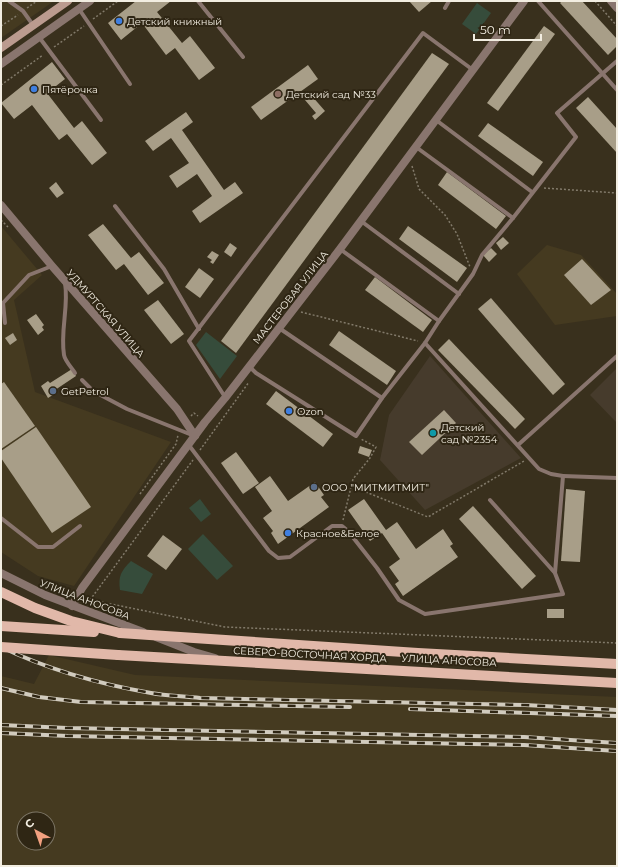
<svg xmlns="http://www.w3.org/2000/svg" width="618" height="867" font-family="Montserrat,sans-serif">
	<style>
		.built { fill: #453a20; fill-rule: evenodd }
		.education { fill: #463b2c }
		.green { fill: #364c3b }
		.building { fill: #a89e88 }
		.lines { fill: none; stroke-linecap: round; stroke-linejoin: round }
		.path { stroke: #827a6a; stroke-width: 1.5; stroke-dasharray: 2 2; stroke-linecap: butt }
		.service { stroke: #89756e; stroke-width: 4 }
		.minor { stroke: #89756e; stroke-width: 8 }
		.tertiary { stroke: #89756e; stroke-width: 8 }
		.secondary { stroke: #bb9b8f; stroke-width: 8 }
		.primary { stroke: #e1b8a9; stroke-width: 10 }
		.rail-casing { stroke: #d1cbbe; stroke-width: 4 }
		.rail { stroke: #2f2614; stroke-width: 2.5; stroke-dasharray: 8; stroke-linecap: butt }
		.primary-bridge { stroke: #e1b8a9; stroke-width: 10 }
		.shop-dot { fill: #3f7fe0; stroke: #2f2614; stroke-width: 1.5 }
		.education-dot { fill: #8d6e63; stroke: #2f2614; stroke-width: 1.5 }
		.service-dot { fill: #5c6f8a; stroke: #2f2614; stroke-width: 1.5 }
		.culture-dot { fill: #0f9aa8; stroke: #2f2614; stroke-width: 1.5 }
		.labels { text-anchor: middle; stroke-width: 4; stroke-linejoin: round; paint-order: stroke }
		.poi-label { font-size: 10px; fill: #f2ede1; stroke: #2f2614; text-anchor: start }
		.street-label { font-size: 10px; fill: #f2ede1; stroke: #2f2614 }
	</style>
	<rect width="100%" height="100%" fill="#39301d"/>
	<g class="built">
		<path d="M1 1H54L1 38Z"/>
		<path d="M1 226 42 275 14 300 35 392 171 442 74 586 38 576 1 552Z"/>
		<path d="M547 245 581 255 617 294V316L555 325 517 274Z"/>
		<path d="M49 655 135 675 617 697V866H1V676L34 684ZM24 819H48V843H24Z"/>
	</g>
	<g class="education">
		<path d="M430 356 521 458 425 510 380 460 389 415Z"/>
		<path d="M617 368V423L590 395Z"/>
	</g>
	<g class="green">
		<path d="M477 3 491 13 476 34 462 24Z"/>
		<path d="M206 332 237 356 220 379 196 345Z"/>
		<path d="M200 499 211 514 201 522 189 508Z"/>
		<path d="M203 534 233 566 217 580 188 549Z"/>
		<path d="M131 561 153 574 142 594 120 590C118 576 121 571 131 561Z"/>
	</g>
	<g class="building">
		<path d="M136 1H171L157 12 182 43 190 36 215 68 199 80 175 48 166 55 142 23 121 40 108 23Z"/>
		<path d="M409 1H432L419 12Z"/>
		<path d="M562 1H582L617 39V46L608 55 560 3Z"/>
		<path d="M544 26 555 34 498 111 487 103Z"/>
		<path d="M432 53 449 64 236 353 221 341Z"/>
		<path d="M52 62 65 79 47 93 74 128 82 121 107 153 92 165 67 134 59 140 32 105 14 119 1 103Z"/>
		<path d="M308 65 318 79 261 120 251 107Z"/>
		<path d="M311 95 325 111 315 120 312 116 316 113 305 100Z"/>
		<path d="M588 97 617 129V153L576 108Z"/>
		<path d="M186 112 193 122 182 130 224 190 235 182 243 193 200 223 192 211 212 196 197 174 177 188 169 176 189 163 171 138 153 151 145 141Z"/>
		<path d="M488 123 543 162 533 176 478 136Z"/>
		<path d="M447 172 506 216 496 229 438 185Z"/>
		<path d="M56 182 64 193 57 198 49 188Z"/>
		<path d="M103 224 131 258 139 252 164 283 148 295 124 264 116 270 88 235Z"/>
		<path d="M408 226 467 268 457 282 399 239Z"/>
		<path d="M503 237 509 243 501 250 496 243Z"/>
		<path d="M230 243 237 248 231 257 224 252Z"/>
		<path d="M491 248 497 254 489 262 483 255Z"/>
		<path d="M212 251 219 255 213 264 210 262 212 260 207 257Z"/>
		<path d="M582 259 611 290 591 305 564 275Z"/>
		<path d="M199 268 214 279 200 298 185 287Z"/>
		<path d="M375 277 432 320 423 332 365 290Z"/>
		<path d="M491 298 565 384 553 395 478 309Z"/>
		<path d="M158 300 184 334 171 344 144 310Z"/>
		<path d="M36 314 44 325 42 327 44 330 38 335 27 320Z"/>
		<path d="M339 331 396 371 387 385 329 345Z"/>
		<path d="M13 333 17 340 10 345 5 338Z"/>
		<path d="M449 339 525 419 515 429 438 350Z"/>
		<path d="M72 369 76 376 55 390 56 393 48 398 41 386 48 381 50 383Z"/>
		<path d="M4 382 35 426 1 449V384Z"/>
		<path d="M276 391 333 434 323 447 266 404Z"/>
		<path d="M444 410 456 423 422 455 409 442Z"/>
		<path d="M36 427 91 507 52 533 1 458V451Z"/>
		<path d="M360 446 372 450 369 457 358 453Z"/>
		<path d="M236 452 259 483 243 494 221 463Z"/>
		<path d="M270 476 288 501 315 482 324 495 321 497 329 507 278 544 271 533 273 531 263 518 272 511 255 487Z"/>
		<path d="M566 489 585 491 580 562 561 561Z"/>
		<path d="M364 499 386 530 397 522 416 549 443 529 453 544 450 546 458 557 403 596 395 584 399 581 389 567 400 559 382 533 370 541 348 510Z"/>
		<path d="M473 506 536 576 522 589 459 519Z"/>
		<path d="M163 535 182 549 166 570 147 556Z"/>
		<rect x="547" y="609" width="17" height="9"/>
	</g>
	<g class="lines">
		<g class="path">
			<path d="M595 1 617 26"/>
			<path d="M27 8 37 1"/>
			<path d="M93 19 118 1"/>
			<path d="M1 26 18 15"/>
			<path d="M54 47 84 26"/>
			<path d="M1 85 43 55"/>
			<path d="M412 166 419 189 445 215 457 234 470 267"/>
			<path d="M544 188 617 193"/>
			<path d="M1 220 8 227"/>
			<path d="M301 312 418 341"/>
			<path d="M191 416 194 413 198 416"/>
			<path d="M200 450 249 382"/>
			<path d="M351 486 428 517 524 461"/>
			<path d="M140 494 176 444 178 435"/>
			<path d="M343 520 353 479 370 458 376 447 361 439"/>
			<path d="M86 599 225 627 617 643"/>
			<path d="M90 600 193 460"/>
		</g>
		<g class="service">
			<path d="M9 1 23 11 33 25"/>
			<path d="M198 1 243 57"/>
			<path d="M538 1 617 90"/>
			<path d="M445 8 449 1"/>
			<path d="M79 9 130 84"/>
			<path d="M39 37 101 120"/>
			<path d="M436 120 532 192"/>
			<path d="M416 147 513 218"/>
			<path d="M115 206 164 269 199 329"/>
			<path d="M361 221 459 294"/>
			<path d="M340 249 439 321"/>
			<path d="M65 283C69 306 60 331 64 355 65 361 72 368 75 373"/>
			<path d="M5 323 3 303 29 275 52 266"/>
			<path d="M279 328 382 398"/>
			<path d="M249 366 256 373 356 436 382 398 425 343 439 321 473 274 482 255 513 218 576 137 557 113 617 61"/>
			<path d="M82 380 93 391 127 409 192 435"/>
			<path d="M225 397 189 341 423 33 473 70"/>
			<path d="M188 444 269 551 278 558 290 557 332 526H342L348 531 377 568 399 600 425 614 563 594 555 573 563 476 551 474 539 469 425 343"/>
			<path d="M518 445 617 356"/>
			<path d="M563 476 617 478"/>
			<path d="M490 500 555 573"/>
			<path d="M1 518 38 547H53L80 526"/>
		</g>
		<g class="minor">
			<path d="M611 1 617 8"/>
			<path d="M1 205 52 266 177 409 195 436"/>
			<path d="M72 606 82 588 205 422 225 398 340 249 524 1"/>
		</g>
		<g class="tertiary">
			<path d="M1 64 90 1"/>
			<path d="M1 573 45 595 143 632"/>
			<path d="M156 637 194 652 215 658"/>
		</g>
		<path class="secondary" d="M1 48 68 1"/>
		<g class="primary">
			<path d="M1 592 35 608 71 621 120 633"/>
			<path d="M1 626 94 632"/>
			<path d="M118 655 617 683"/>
		</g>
		<g class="rail-casing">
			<g id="rail">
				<path d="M1 647C49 670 99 684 151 693 167 696 184 696 200 698L525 705 617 710"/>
				<path d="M1 688 39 697 81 702 350 707"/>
				<path d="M410 709 617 716"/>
				<path d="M1 725 67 728 524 737 617 743"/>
				<path d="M1 733 68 736 524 745 617 751"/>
			</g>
		</g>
		<use href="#rail" class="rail"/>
		<g class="primary-bridge">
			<path d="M120 633 418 653 617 664"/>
			<path d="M1 647 118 655"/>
		</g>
	</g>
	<g class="shop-dot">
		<circle cx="119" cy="21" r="4"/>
		<circle cx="34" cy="89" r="4"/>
		<circle cx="289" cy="411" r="4"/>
		<circle cx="288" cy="533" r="4"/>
	</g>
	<circle class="education-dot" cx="278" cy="94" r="4"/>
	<g class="service-dot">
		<circle cx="53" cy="391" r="4"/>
		<circle cx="314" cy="487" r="4"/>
	</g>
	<circle class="culture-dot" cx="433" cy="433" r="4"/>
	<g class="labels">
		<g class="poi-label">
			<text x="127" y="25">Детский книжный</text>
			<text x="42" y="93">Пятёрочка</text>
			<text x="286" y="98">Детский сад №33</text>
			<text x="61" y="395">GetPetrol</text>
			<text x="297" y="415">Ozon</text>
			<text x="441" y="431">Детский<tspan x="441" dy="12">сад №2354</tspan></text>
			<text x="322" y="491">ООО "МИТМИТМИТ"</text>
			<text x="296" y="537">Красное&amp;Белое</text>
		</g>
		<g class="street-label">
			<text transform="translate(290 297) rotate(-52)" y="4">МАСТЕРОВАЯ УЛИЦА</text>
			<text transform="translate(106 313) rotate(49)" y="4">УДМУРТСКАЯ УЛИЦА</text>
			<text transform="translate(85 599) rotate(21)" y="4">УЛИЦА АНОСОВА</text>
			<text transform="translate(310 654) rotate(3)" y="4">СЕВЕРО-ВОСТОЧНАЯ ХОРДА</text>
			<text transform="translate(449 660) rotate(3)" y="4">УЛИЦА АНОСОВА</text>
		</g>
	</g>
	<rect width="618" height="867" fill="none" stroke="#f2ede1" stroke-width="4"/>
	<g transform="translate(36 831) rotate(319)"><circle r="19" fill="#2f2614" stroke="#7d7666"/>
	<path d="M0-3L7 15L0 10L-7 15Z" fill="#f2a080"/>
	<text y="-6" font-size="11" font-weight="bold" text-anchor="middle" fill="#f2ede1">С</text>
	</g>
	<path d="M474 34v6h67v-6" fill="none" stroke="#f2ede1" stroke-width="2"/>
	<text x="480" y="34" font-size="12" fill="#f2ede1" stroke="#2f2614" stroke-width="3" paint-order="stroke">50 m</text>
</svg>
